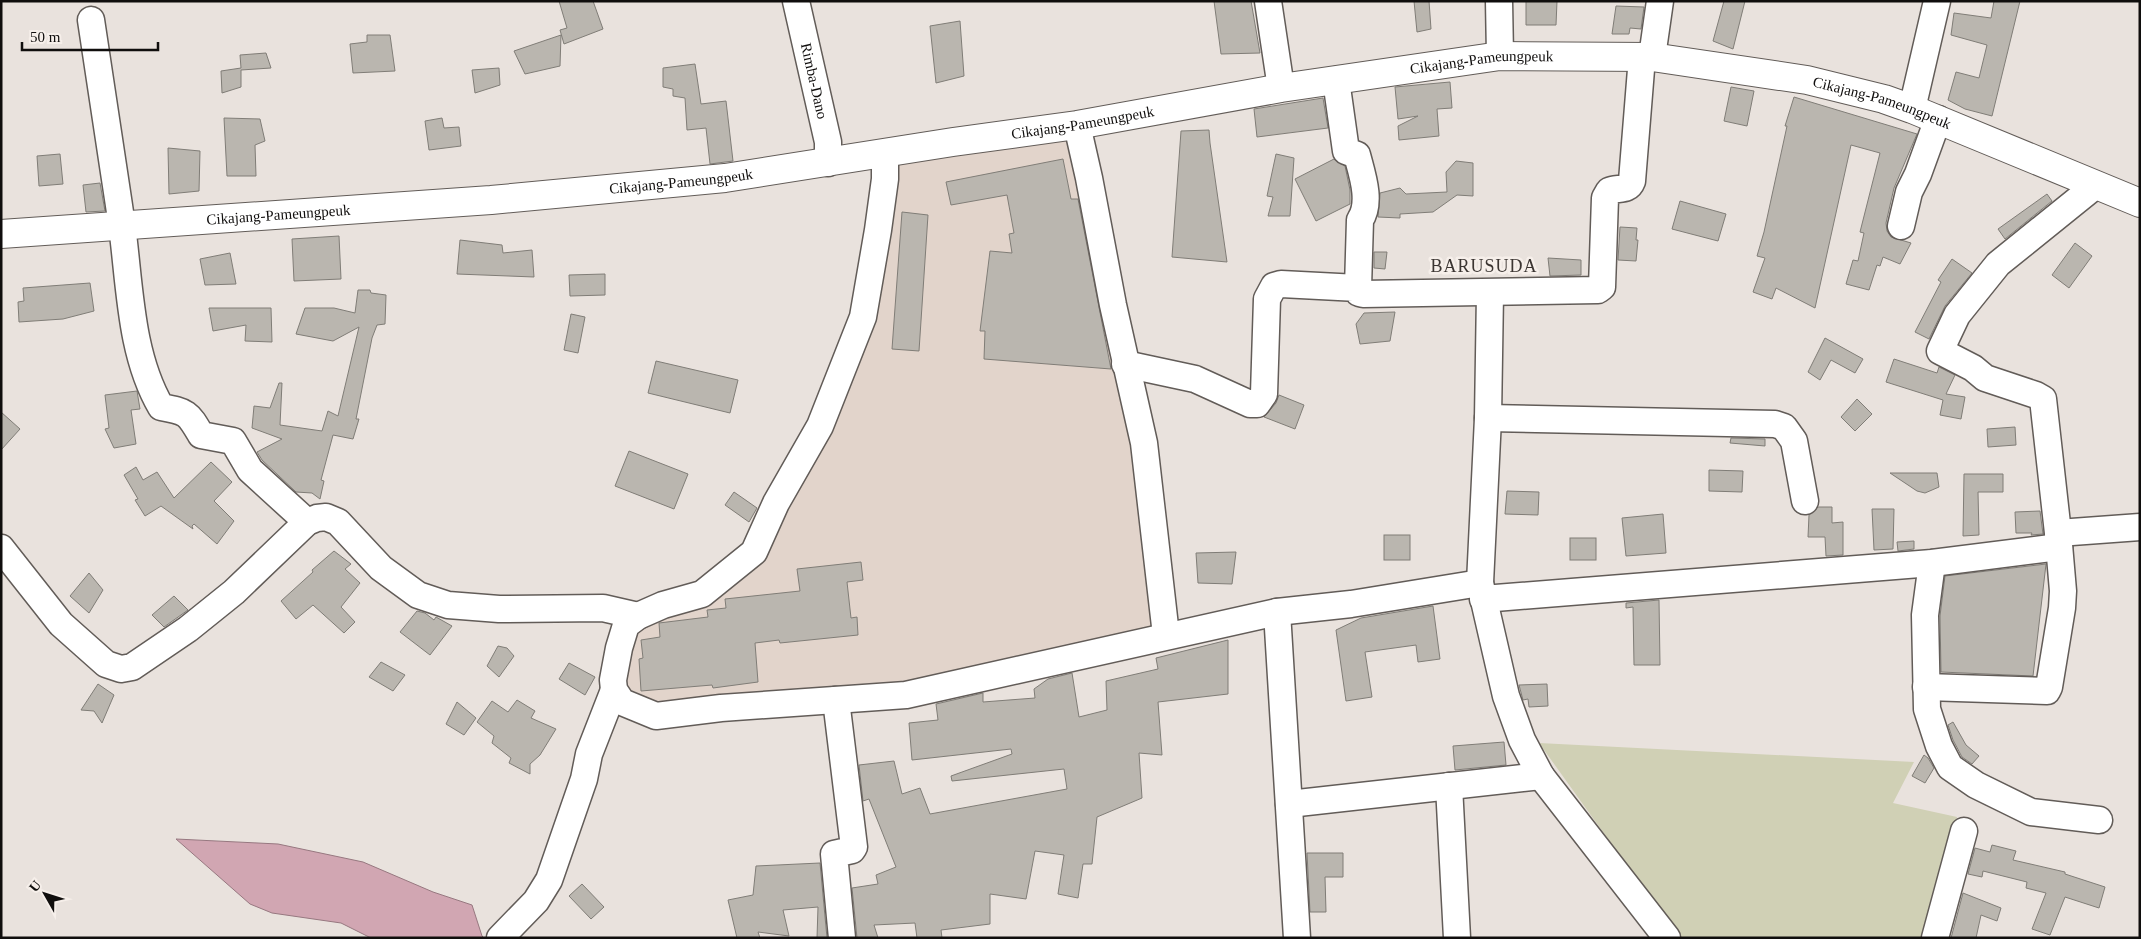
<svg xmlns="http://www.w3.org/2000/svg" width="2141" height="939" font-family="'Times New Roman',serif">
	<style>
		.built { fill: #e2d4cb }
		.green { fill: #d0d0b5 }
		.water { fill: #d1a6b2; stroke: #977880 }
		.building { fill: #bab6af; stroke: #807d77 }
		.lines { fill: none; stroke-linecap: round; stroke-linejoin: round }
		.minor-casing { stroke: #625c58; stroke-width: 29 }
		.major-casing { stroke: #625c58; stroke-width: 30 }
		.minor { stroke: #fff; stroke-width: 26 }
		.major { stroke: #fff; stroke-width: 28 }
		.labels { text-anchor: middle; stroke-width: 5; stroke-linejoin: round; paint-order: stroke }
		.street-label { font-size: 15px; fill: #100e0d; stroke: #f6efea }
		.quarter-label { font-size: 18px; letter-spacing: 1px; fill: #3b3532; stroke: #f6efea }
	</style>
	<rect width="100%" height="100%" fill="#e9e2dd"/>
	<path class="built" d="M1077 125 1166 635 906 695 721 708 622 702 626 625 754 552 863 317 885 154Z"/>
	<path class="green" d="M1539 743 1914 762 1893 803 1957 817 1922 938H1679Z"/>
	<path class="water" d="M176 839 278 844 363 862 433 892 472 905 482 936 484 938H371L341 923 272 913 250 904Z"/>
	<g class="building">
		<path d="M559 1H593L603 29 564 44 560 30 567 28Z"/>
		<path d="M1214 1H1251L1260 53 1221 54Z"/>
		<path d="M1414 1H1429L1431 29 1417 32Z"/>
		<path d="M1526 1H1557L1556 25H1526Z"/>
		<path d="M1724 1H1745L1733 49 1713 41Z"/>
		<path d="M1994 1H2020L1992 116 1965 109 1948 100 1956 72 1979 78 1987 45 1951 35 1954 13 1991 18Z"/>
		<path d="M1616 6 1644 7 1641 29 1630 28 1629 34H1612Z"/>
		<path d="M960 21 964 76 936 83 930 26Z"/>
		<path d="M367 35H390L395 71 353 73 350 44 367 42Z"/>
		<path d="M561 35 560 66 525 74 514 51Z"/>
		<path d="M266 53 271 68 241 70V87L222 93 221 71 241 68 240 55Z"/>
		<path d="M695 64 701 104 726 101 733 161 710 164 706 128 687 130 685 98 673 96V89L663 87V68Z"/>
		<path d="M499 68 500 85 475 93 472 70Z"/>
		<path d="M1450 82 1452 108 1437 109 1439 136 1399 140 1398 126 1418 116 1398 119 1395 87Z"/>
		<path d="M1731 87 1754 91 1747 126 1724 121Z"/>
		<path d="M1794 97 1917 134 1894 188 1886 223 1887 231 1891 237 1911 243 1900 264 1883 257 1880 266 1877 265 1869 290 1846 284 1853 260 1858 261 1864 233 1860 232 1880 153 1851 145 1815 308 1776 288 1772 299 1753 292 1765 258 1757 256 1764 232 1787 126H1785Z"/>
		<path d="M1323 98 1328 128 1257 137 1254 109Z"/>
		<path d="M224 118 260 119 265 141 255 145 256 176H227Z"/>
		<path d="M442 118 444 128 459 127 461 146 429 150 425 121Z"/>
		<path d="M1209 130 1210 143 1227 262 1172 257 1181 131Z"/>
		<path d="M168 148 200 151 199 191 169 194Z"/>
		<path d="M60 154 63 184 39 186 37 156Z"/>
		<path d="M1276 154 1294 158 1290 216H1268L1273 197 1267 196Z"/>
		<path d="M1063 159 1071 199H1078L1111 369 984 359 985 331H980L990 251 1012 253 1009 234 1014 233 1007 195 951 205 946 182Z"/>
		<path d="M1334 159 1345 166 1350 190V204L1316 221 1295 179Z"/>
		<path d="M1456 161 1473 163V196L1457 195 1433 212 1400 214V218L1378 217 1380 193 1400 188 1406 194 1447 192 1446 172Z"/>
		<path d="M100 183 105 211 86 212 83 185Z"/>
		<path d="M2047 194 2052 201 2005 239 1998 229Z"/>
		<path d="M1680 201 1726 214 1718 241 1672 229Z"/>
		<path d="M902 212 928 215 919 351 892 349Z"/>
		<path d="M1620 227 1637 228 1636 240H1638L1636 261 1618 260Z"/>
		<path d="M339 236 341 279 294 281 292 239Z"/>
		<path d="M460 240 502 245 503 253 532 250 534 277 457 274Z"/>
		<path d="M2075 243 2092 256 2069 288 2052 275Z"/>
		<path d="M1374 252H1387L1385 269 1374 268Z"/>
		<path d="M230 253 236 284 205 285 200 259Z"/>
		<path d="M1548 258 1581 260V275L1550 276Z"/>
		<path d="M1952 259 1972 273 1945 306 1929 339 1915 332 1941 282 1938 280Z"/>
		<path d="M605 274V295L570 296 569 275Z"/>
		<path d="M90 283 94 311 63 319 19 322 18 302 24 301 23 288Z"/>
		<path d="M358 290H370L371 293 386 295 385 324 377 325 372 338 356 419H359L353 439 333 435 321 480 324 481 320 499 312 493 296 492 262 460 257 452 282 439 252 428 254 406 270 408 279 383H282L280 425 322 431 328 411 338 416 359 327 333 341 296 334 305 308H334L355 313Z"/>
		<path d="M209 308H271L272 342 245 341 246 325 213 331Z"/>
		<path d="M1395 312 1390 341 1360 344 1356 324 1364 313Z"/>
		<path d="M571 314 585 317 578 353 564 350Z"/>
		<path d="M1825 338 1863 359 1855 373 1831 360 1820 380 1808 372Z"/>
		<path d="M1894 359 1937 373 1939 367 1955 375 1946 394 1965 397 1961 419 1940 415 1943 400 1886 382Z"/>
		<path d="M656 361 738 380 730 413 648 393Z"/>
		<path d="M137 391 140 409 131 410 136 444 114 448 105 429 109 428 105 395Z"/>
		<path d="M1279 395 1304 405 1295 429 1264 417 1276 403Z"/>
		<path d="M1857 399 1872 414 1855 431 1841 417Z"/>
		<path d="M1 412 20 429 1 450Z"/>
		<path d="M2015 427 2016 445 1988 447 1987 429Z"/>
		<path d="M1731 438 1765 439V446L1730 443Z"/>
		<path d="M629 451 688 474 674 509 615 486Z"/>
		<path d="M211 462 232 482 214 501 234 521 217 544 194 524 192 526 193 529 161 506 145 516 135 500 138 499 124 475 136 467 143 480 157 472 174 498Z"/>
		<path d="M1709 470 1743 471 1742 492 1709 491Z"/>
		<path d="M1890 473H1937L1939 487 1925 493 1917 491Z"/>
		<path d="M1964 474H2003V492H1978L1979 535 1963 536Z"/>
		<path d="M1507 491 1539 492 1538 515 1505 514Z"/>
		<path d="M734 492 757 508 749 522 725 505Z"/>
		<path d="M1818 507H1832V523L1843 522V555L1826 556 1825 537H1808L1809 515Z"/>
		<path d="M1872 509H1894L1893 549 1874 550Z"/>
		<path d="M2040 511 2043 534 2031 535 2032 533H2016L2015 512Z"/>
		<path d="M1663 514 1666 553 1626 556 1622 518Z"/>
		<rect x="1384" y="535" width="26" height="25"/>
		<rect x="1570" y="538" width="26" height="22"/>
		<path d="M1914 541V549L1898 551 1897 542Z"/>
		<path d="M334 551 351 564 345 569 360 583 341 607 355 622 344 633 313 605 296 619 281 601 313 572 312 570Z"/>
		<path d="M1236 552 1232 584 1198 583 1196 553Z"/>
		<path d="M861 562 863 580 847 582 851 618 857 617 858 635 780 643 779 640 755 643 758 682 713 688 712 685 641 691 639 659 643 658 641 640 660 637 659 623 708 617 707 610 726 608 725 599 800 591 797 569Z"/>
		<path d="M2046 564 2033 676 1941 672 1940 616 1945 576Z"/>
		<path d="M89 573 103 590 89 613 70 596Z"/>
		<path d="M174 596 188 610 164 627 152 615Z"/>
		<path d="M1659 600 1660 665H1634L1633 607 1626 608V603Z"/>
		<path d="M1433 606 1440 659 1418 662 1416 645 1365 652 1372 697 1346 701 1336 630 1361 618Z"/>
		<path d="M417 611 425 613 434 620 436 617 452 626 430 655 400 632Z"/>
		<path d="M1228 640V694L1158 702 1162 755 1139 753 1142 798 1097 817 1092 864H1083L1078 898 1058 894 1064 855 1035 851 1026 899 990 894V924L941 930 942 938H917L915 923 874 925 878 938H857L852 888 878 884 876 875 896 867 869 799 863 801 859 765 894 761 902 794 920 788 930 814 1067 789 1064 769 952 781 951 776 1012 754 1011 749 912 760 909 723 938 720 936 704 983 693V702L1035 698 1034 689 1048 679 1072 673 1079 717 1107 710 1106 681 1158 669 1156 658Z"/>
		<path d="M498 646 507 648 514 656 499 677 487 666Z"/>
		<path d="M381 662 405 675 393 691 369 677Z"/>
		<path d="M569 663 595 677 585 695 559 679Z"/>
		<path d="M98 684 114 695 102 723 94 711 81 710Z"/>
		<path d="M1547 684 1548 706 1529 707 1528 699 1523 700 1519 685Z"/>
		<path d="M517 700 535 711 531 718 556 729 540 755 530 764V774L509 763 511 758 492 743 494 736 477 722 492 701 508 712Z"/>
		<path d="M457 702 476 718 464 735 446 724Z"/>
		<path d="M1953 722 1966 745 1979 756 1972 764 1962 757 1953 740 1948 725Z"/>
		<path d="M1504 742 1506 765 1455 770 1453 746Z"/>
		<path d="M1924 755 1928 758 1934 768 1925 783 1912 776Z"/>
		<path d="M1992 845 2016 851 2013 860 2065 872V874L2105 887 2099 908 2065 897 2050 935 2032 929 2046 893 2026 888 2027 882 1983 871 1982 877 1968 874 1975 848 1990 852Z"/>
		<path d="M1307 853H1343V877H1325L1326 912H1310Z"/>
		<path d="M820 863 827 938H817L818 907 783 910 789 936 758 932 760 938H737L728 900 753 895 756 866Z"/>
		<path d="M582 884 604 907 591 919 569 896Z"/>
		<path d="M1963 893 2001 908 1997 921 1981 915 1976 938H1951Z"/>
	</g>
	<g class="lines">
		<g class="minor-casing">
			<g id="minor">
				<path id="s1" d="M796 1 828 142V163"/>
				<path d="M1268 1 1281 88"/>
				<path d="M1499 1 1500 56"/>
				<path d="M91 20C101 88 112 157 122 226 130 286 130 354 161 407 188 412 188 413 201 435L233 441 250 470 307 522"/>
				<path d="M1652 57 1660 1"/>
				<path d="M1336 80 1346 151 1357 155C1362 174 1372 202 1360 220L1358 288"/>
				<path d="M1912 109 1937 1"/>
				<path d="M1077 125 1089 178 1113 305 1144 443 1166 635"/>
				<path d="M885 154V179L878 230 863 317 820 426 776 503 754 552 702 594 663 605 638 616 626 625 619 648 613 680 614 690 622 702 656 716 721 708 906 695 1277 612 1351 604 1480 583 1506 696 1522 740 1541 776 1667 938"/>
				<path d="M1901 226 1909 192 1918 174 1938 119"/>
				<path d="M1125 364 1195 379 1250 404H1257L1264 394 1267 299 1274 286 1281 284 1358 288 1359 293 1363 294 1598 290 1602 287 1605 198 1609 191C1617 187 1628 192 1632 181L1642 57"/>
				<path d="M1488 418 1775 424 1784 427 1794 441 1805 501"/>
				<path d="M2058 533 2140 527"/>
				<path d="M1 548 61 624 106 664 121 669 132 667 188 629 234 592 307 522 317 518 326 517 338 522 381 568 418 595 448 605 499 609 603 608 638 616"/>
				<path d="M1932 563 1925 615 1927 709 1939 746 1950 767 1976 785 2031 812 2099 820"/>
				<path d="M1480 583 1488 418 1490 293"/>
				<path d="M1483 599 1932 563 2059 547"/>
				<path d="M1277 612 1297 938"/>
				<path d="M1926 687 2047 691 2049 687 2062 608 2063 591 2058 533 2043 399 2036 395 1985 378 1973 368 1940 351 1957 315 1998 264 2096 185"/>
				<path d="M836 700 854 847 852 850 834 854 842 938"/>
				<path d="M1449 786 1457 938"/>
				<path d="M1289 804 1541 776"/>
				<path d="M500 938 536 901 549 880 584 779 589 754 614 690"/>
				<path d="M1935 938 1964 831"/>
			</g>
		</g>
		<g class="major-casing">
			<g id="major">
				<path id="s2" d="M1 234 491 200 725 178 953 142 1077 125 1281 88 1500 56 1652 57 1807 80 1884 99 1912 109 2140 203"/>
			</g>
		</g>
		<use href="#minor" class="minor"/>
		<use href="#major" class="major"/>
	</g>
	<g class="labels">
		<g class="street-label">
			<text dy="5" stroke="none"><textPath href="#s2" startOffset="1492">Cikajang-Pameungpeuk</textPath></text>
			<text dy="5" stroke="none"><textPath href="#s1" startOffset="82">Rimba-Dano</textPath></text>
			<text dy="5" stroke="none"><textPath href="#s2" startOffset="1898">Cikajang-Pameungpeuk</textPath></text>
			<text dy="5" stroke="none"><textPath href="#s2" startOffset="1088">Cikajang-Pameungpeuk</textPath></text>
			<text dy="5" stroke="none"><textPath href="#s2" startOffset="682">Cikajang-Pameungpeuk</textPath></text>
			<text dy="5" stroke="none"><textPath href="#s2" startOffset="278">Cikajang-Pameungpeuk</textPath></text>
		</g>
		<g class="quarter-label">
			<text x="1484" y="272">BARUSUDA</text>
		</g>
	</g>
	<rect width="2141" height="939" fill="none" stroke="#100e0d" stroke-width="5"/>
	<g transform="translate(45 894) rotate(309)" stroke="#f6efea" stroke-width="4" paint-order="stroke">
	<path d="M0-4L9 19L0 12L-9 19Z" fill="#100e0d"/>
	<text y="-8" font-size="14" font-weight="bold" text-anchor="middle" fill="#100e0d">U</text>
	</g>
	<path d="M22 42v8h136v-8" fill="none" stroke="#100e0d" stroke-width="2.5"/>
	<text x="30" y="42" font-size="15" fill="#100e0d" stroke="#f6efea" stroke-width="4" paint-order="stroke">50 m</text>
</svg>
